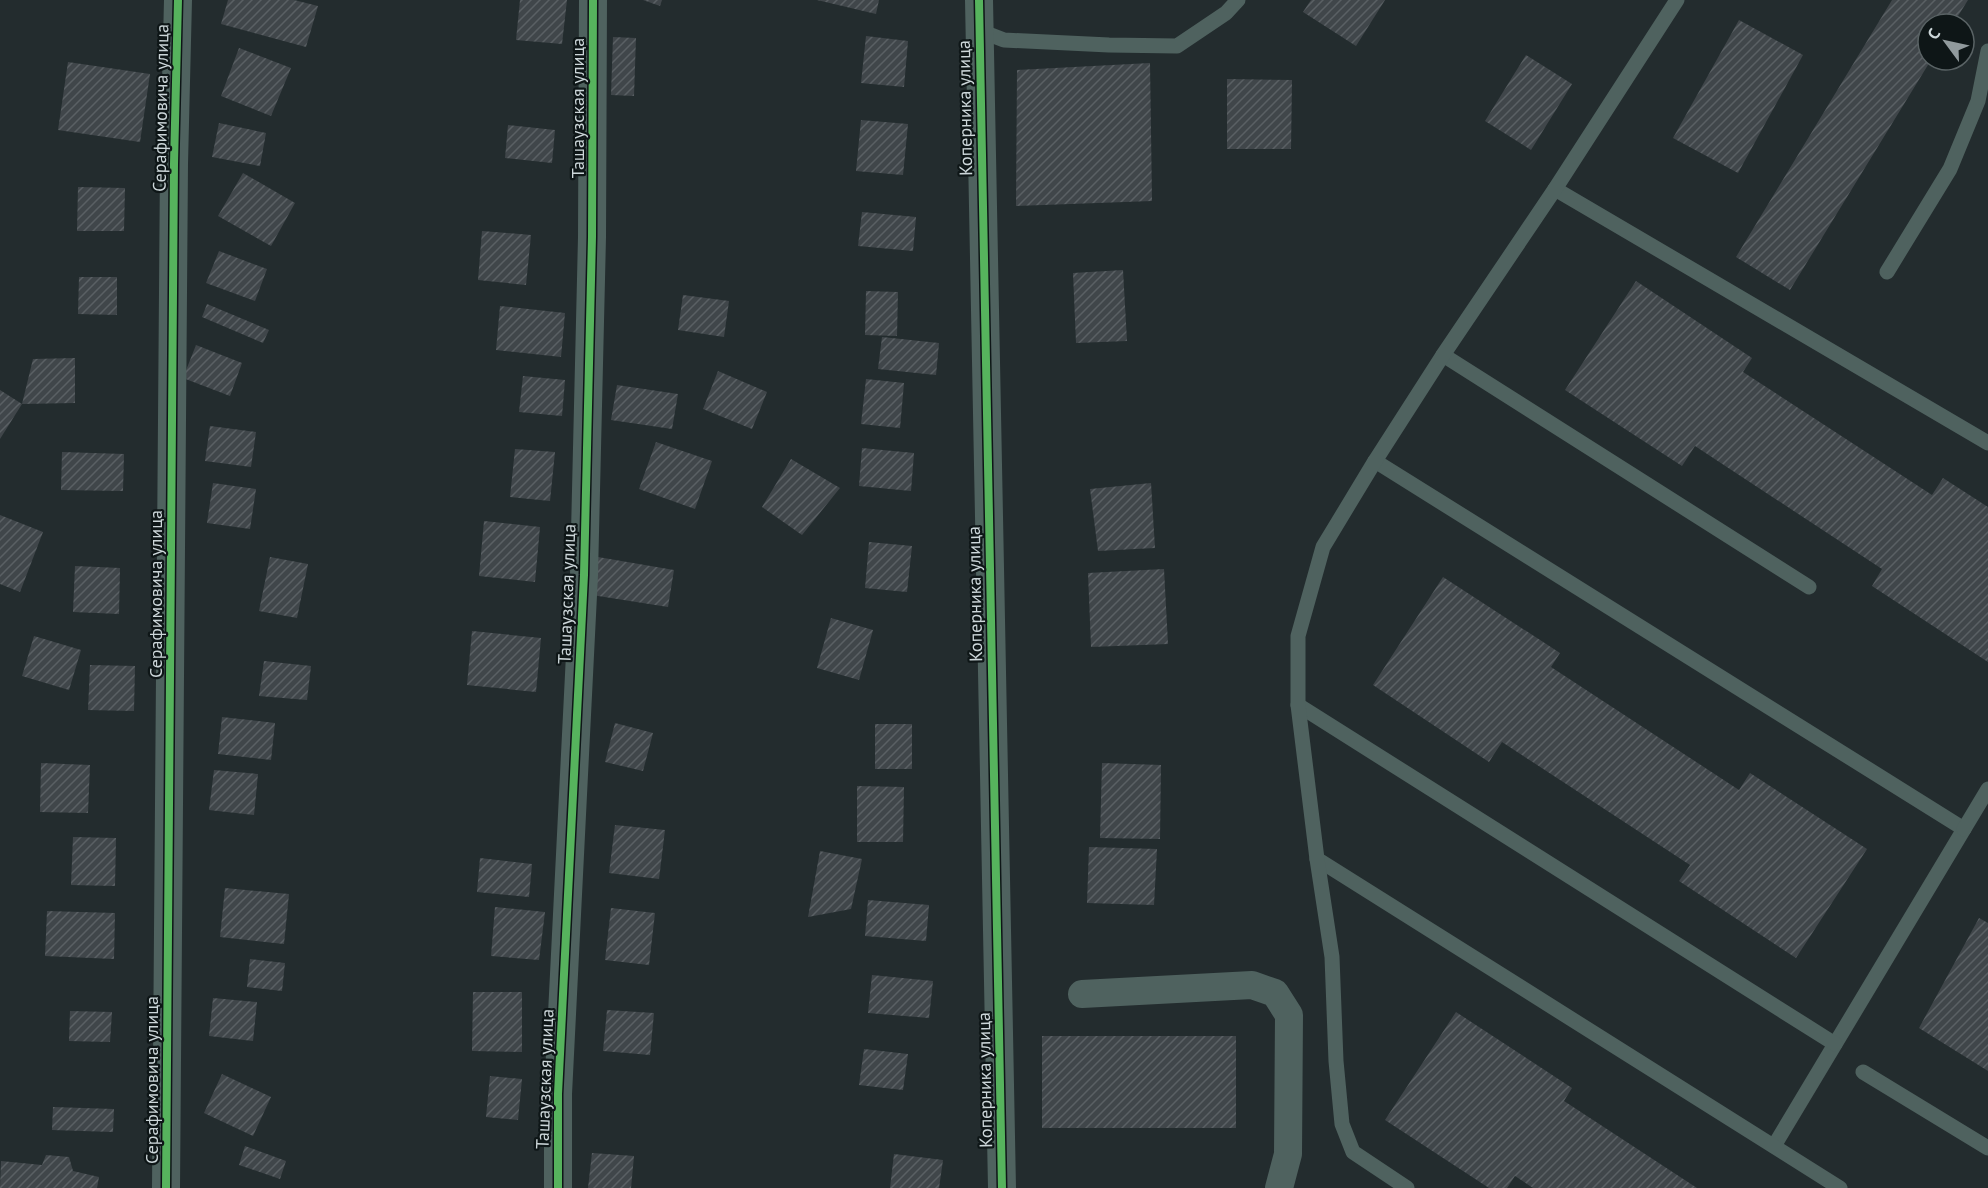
<svg xmlns="http://www.w3.org/2000/svg" width="1988" height="1188" font-family="'PT Sans',sans-serif">
	<style>
		.building { fill: url(#building-hatch) }
		.lines { fill: none; stroke-linecap: round; stroke-linejoin: round }
		.service { stroke: #4f625f; stroke-width: 15 }
		.minor { stroke: #4f625f; stroke-width: 28 }
		.cycleway-casing { stroke: #0e1617; stroke-width: 11 }
		.cycleway { stroke: #56b35d; stroke-width: 8 }
		.labels { text-anchor: middle; stroke-width: 4.5; stroke-linejoin: round; paint-order: stroke }
		.street-label { font-size: 18px; fill: #ccd6d9; stroke: #0e1617 }
	</style>
	<defs>
		<pattern id="building-hatch" width="6" height="6" patternUnits="userSpaceOnUse" patternTransform="scale(1.5)"><rect width="6" height="6" fill="#40464a"/><path d="M-1 1l2-2M0 6l6-6M5 7l2-2" fill="none" stroke="#5a6064"/></pattern>
	</defs>
	<rect width="100%" height="100%" fill="#232c2e"/>
	<g class="building">
		<path d="M228 0H294L318 6 306 47 221 24Z"/>
		<path d="M520 0H567L562 44 516 40Z"/>
		<path d="M643 0H662L660 6Z"/>
		<path d="M817 0H879L876 14Z"/>
		<path d="M1311 0H1385L1356 46 1303 12Z"/>
		<path d="M1892 0H1968L1953 24H1928V60H1931L1790 290 1736 257Z"/>
		<path d="M1739 20 1803 55 1738 173 1673 138Z"/>
		<path d="M866 36 908 41 904 87 861 83Z"/>
		<path d="M613 37 636 38 634 96 611 95Z"/>
		<path d="M239 48 291 68 271 116 221 96Z"/>
		<path d="M1526 55 1572 84 1531 150 1485 121Z"/>
		<path d="M68 62 150 74 140 142 58 130Z"/>
		<path d="M1150 63 1152 201 1016 206 1017 70Z"/>
		<path d="M1227 79 1292 80 1291 149H1227Z"/>
		<path d="M861 120 908 124 903 175 856 171Z"/>
		<path d="M219 123 266 133 260 166 212 157Z"/>
		<path d="M508 125 555 130 552 163 505 158Z"/>
		<path d="M243 173 295 203 271 246 218 216Z"/>
		<path d="M78 187 125 188 124 231H77Z"/>
		<path d="M862 212 916 217 913 251 858 246Z"/>
		<path d="M482 231 531 235 526 285 478 280Z"/>
		<path d="M219 251 267 269 255 301 206 283Z"/>
		<path d="M1123 270 1127 341 1076 343 1073 273Z"/>
		<path d="M79 277H117V315L78 314Z"/>
		<path d="M1636 281 1752 358 1743 372 1932 495 1943 478 1988 507V662L1872 586 1882 569 1695 446 1682 466 1565 390Z"/>
		<path d="M866 291 898 292 897 336 865 335Z"/>
		<path d="M683 295 729 301 724 337 678 330Z"/>
		<path d="M207 304 269 330 263 343 202 317Z"/>
		<path d="M500 306 565 313 561 357 496 350Z"/>
		<path d="M882 337 939 343 936 375 878 369Z"/>
		<path d="M196 345 242 363 230 396 183 378Z"/>
		<path d="M75 358V403L22 404 33 359Z"/>
		<path d="M718 371 767 392 752 429 703 409Z"/>
		<path d="M523 376 565 380 562 416 519 412Z"/>
		<path d="M866 379 904 383 900 428 861 424Z"/>
		<path d="M617 385 678 394 672 429 611 420Z"/>
		<path d="M0 390 22 404 0 439Z"/>
		<path d="M210 426 256 432 251 467 205 461Z"/>
		<path d="M656 442 712 461 695 509 639 489Z"/>
		<path d="M862 448 914 453 911 491 859 486Z"/>
		<path d="M515 449 555 452 550 501 510 497Z"/>
		<path d="M62 452 124 454 123 491 61 490Z"/>
		<path d="M791 459 840 488 802 535 762 507Z"/>
		<path d="M213 483 256 489 250 529 207 523Z"/>
		<path d="M1151 483 1155 548 1098 551 1090 489Z"/>
		<path d="M0 515 43 532 20 592 0 584Z"/>
		<path d="M484 521 540 527 535 582 479 576Z"/>
		<path d="M869 542 912 546 907 592 865 588Z"/>
		<path d="M270 557 308 564 297 618 259 611Z"/>
		<path d="M598 557 674 570 668 607 592 595Z"/>
		<path d="M75 566 120 568 119 614 73 612Z"/>
		<path d="M1164 569 1168 644 1091 647 1088 573Z"/>
		<path d="M1443 577 1560 653 1551 667 1739 790 1750 773 1867 849 1796 958 1679 881 1690 865 1502 742 1489 762 1373 685Z"/>
		<path d="M831 618 873 630 859 680 817 668Z"/>
		<path d="M472 631 541 638 536 692 467 685Z"/>
		<path d="M34 636 81 650 69 690 22 676Z"/>
		<path d="M264 661 311 666 307 700 259 696Z"/>
		<path d="M90 665 135 666 134 711 88 710Z"/>
		<path d="M222 717 275 723 271 760 218 754Z"/>
		<path d="M615 723 653 733 643 771 605 762Z"/>
		<rect x="875" y="724" width="37" height="45"/>
		<path d="M41 763 90 765 88 813 40 812Z"/>
		<path d="M1102 763 1161 765 1160 839 1100 838Z"/>
		<path d="M214 770 258 774 254 815 209 810Z"/>
		<path d="M857 786 904 787 903 842H857Z"/>
		<path d="M615 825 665 830 659 879 609 873Z"/>
		<path d="M73 837 116 838 115 886 71 885Z"/>
		<path d="M1089 847 1157 849 1154 905 1087 903Z"/>
		<path d="M820 851 862 859 851 909 808 917Z"/>
		<path d="M480 858 532 864 529 897 477 892Z"/>
		<path d="M225 888 289 894 284 944 220 937Z"/>
		<path d="M868 900 929 905 926 941 865 936Z"/>
		<path d="M495 907 545 912 539 960 491 956Z"/>
		<path d="M611 908 655 913 649 965 605 960Z"/>
		<path d="M47 911 115 913 114 959 45 956Z"/>
		<path d="M1979 918 1988 923V1071L1919 1028Z"/>
		<path d="M250 959 285 963 282 991 247 987Z"/>
		<path d="M872 975 933 981 929 1018 868 1013Z"/>
		<path d="M473 992H522V1052L472 1051Z"/>
		<path d="M213 998 257 1002 253 1041 209 1036Z"/>
		<path d="M607 1010 654 1013 650 1055 603 1051Z"/>
		<path d="M70 1011 112 1012 110 1042 69 1041Z"/>
		<path d="M1456 1012 1572 1088 1564 1101 1697 1188H1533L1515 1176 1507 1188H1489L1385 1120Z"/>
		<rect x="1042" y="1036" width="194" height="92"/>
		<path d="M864 1049 908 1054 903 1090 859 1085Z"/>
		<path d="M222 1074 271 1097 253 1136 204 1113Z"/>
		<path d="M490 1076 522 1079 518 1120 486 1117Z"/>
		<path d="M53 1107 114 1109 113 1132 52 1130Z"/>
		<path d="M245 1146 286 1161 280 1179 239 1165Z"/>
		<path d="M592 1153 634 1156 631 1188H588Z"/>
		<path d="M894 1154 943 1160 939 1188H890Z"/>
		<path d="M46 1155 69 1157 73 1171 99 1177 97 1188H0L1 1161 42 1165Z"/>
	</g>
	<g class="lines">
		<g class="service">
			<path d="M978 30 1004 40 1109 45 1177 46 1226 13 1238 0"/>
			<path d="M1555 189 1988 443"/>
			<path d="M1887 272 1950 169 1978 101 1988 51"/>
			<path d="M1443 355 1809 587"/>
			<path d="M1375 461 1964 829 1774 1146"/>
			<path d="M1298 705 1835 1044"/>
			<path d="M1964 829 1988 789"/>
			<path d="M1317 859 1840 1188"/>
			<path d="M1863 1072 1988 1148"/>
			<path d="M1407 1188 1353 1152 1342 1124 1336 1061 1332 957 1317 859 1298 705V636L1323 547 1375 461 1443 355 1555 189 1677 0"/>
		</g>
		<g class="minor">
			<path d="M979 0 1002 1188"/>
			<path d="M1082 994 1252 985 1275 993 1289 1015 1288 1154 1279 1188"/>
			<path d="M166 1188 174 164 178 0"/>
			<path d="M558 1188V1094L584 575 592 237 593 0"/>
		</g>
		<g class="cycleway-casing">
			<g id="cycleway">
				<path d="M979 0 1002 1188"/>
				<path d="M166 1188 174 164 178 0"/>
				<path d="M558 1188V1094L584 575 592 237 593 0"/>
			</g>
		</g>
		<use href="#cycleway" class="cycleway"/>
	</g>
	<g class="labels">
		<g class="street-label">
			<text transform="translate(161 108) rotate(-89)" y="6">Серафимовича улица</text>
			<text transform="translate(578 108) rotate(-90)" y="6">Ташаузская улица</text>
			<text transform="translate(965 108) rotate(-91)" y="6">Коперника улица</text>
			<text transform="translate(156 594) rotate(-90)" y="6">Серафимовича улица</text>
			<text transform="translate(567 594) rotate(-88)" y="6">Ташаузская улица</text>
			<text transform="translate(975 594) rotate(-91)" y="6">Коперника улица</text>
			<text transform="translate(545 1079) rotate(-88)" y="6">Ташаузская улица</text>
			<text transform="translate(152 1080) rotate(-90)" y="6">Серафимовича улица</text>
			<text transform="translate(985 1080) rotate(-91)" y="6">Коперника улица</text>
		</g>
	</g>
	<g transform="translate(1946 42) rotate(303)"><circle r="28" fill="#0e1617" stroke="#5a6365" stroke-width="1.5"/>
	<path d="M0-4.5L10 22L0 15L-10 22Z" fill="#919a9d"/>
	<text y="-9" font-size="16" font-weight="bold" text-anchor="middle" fill="#ccd6d9">С</text>
	</g>
</svg>
